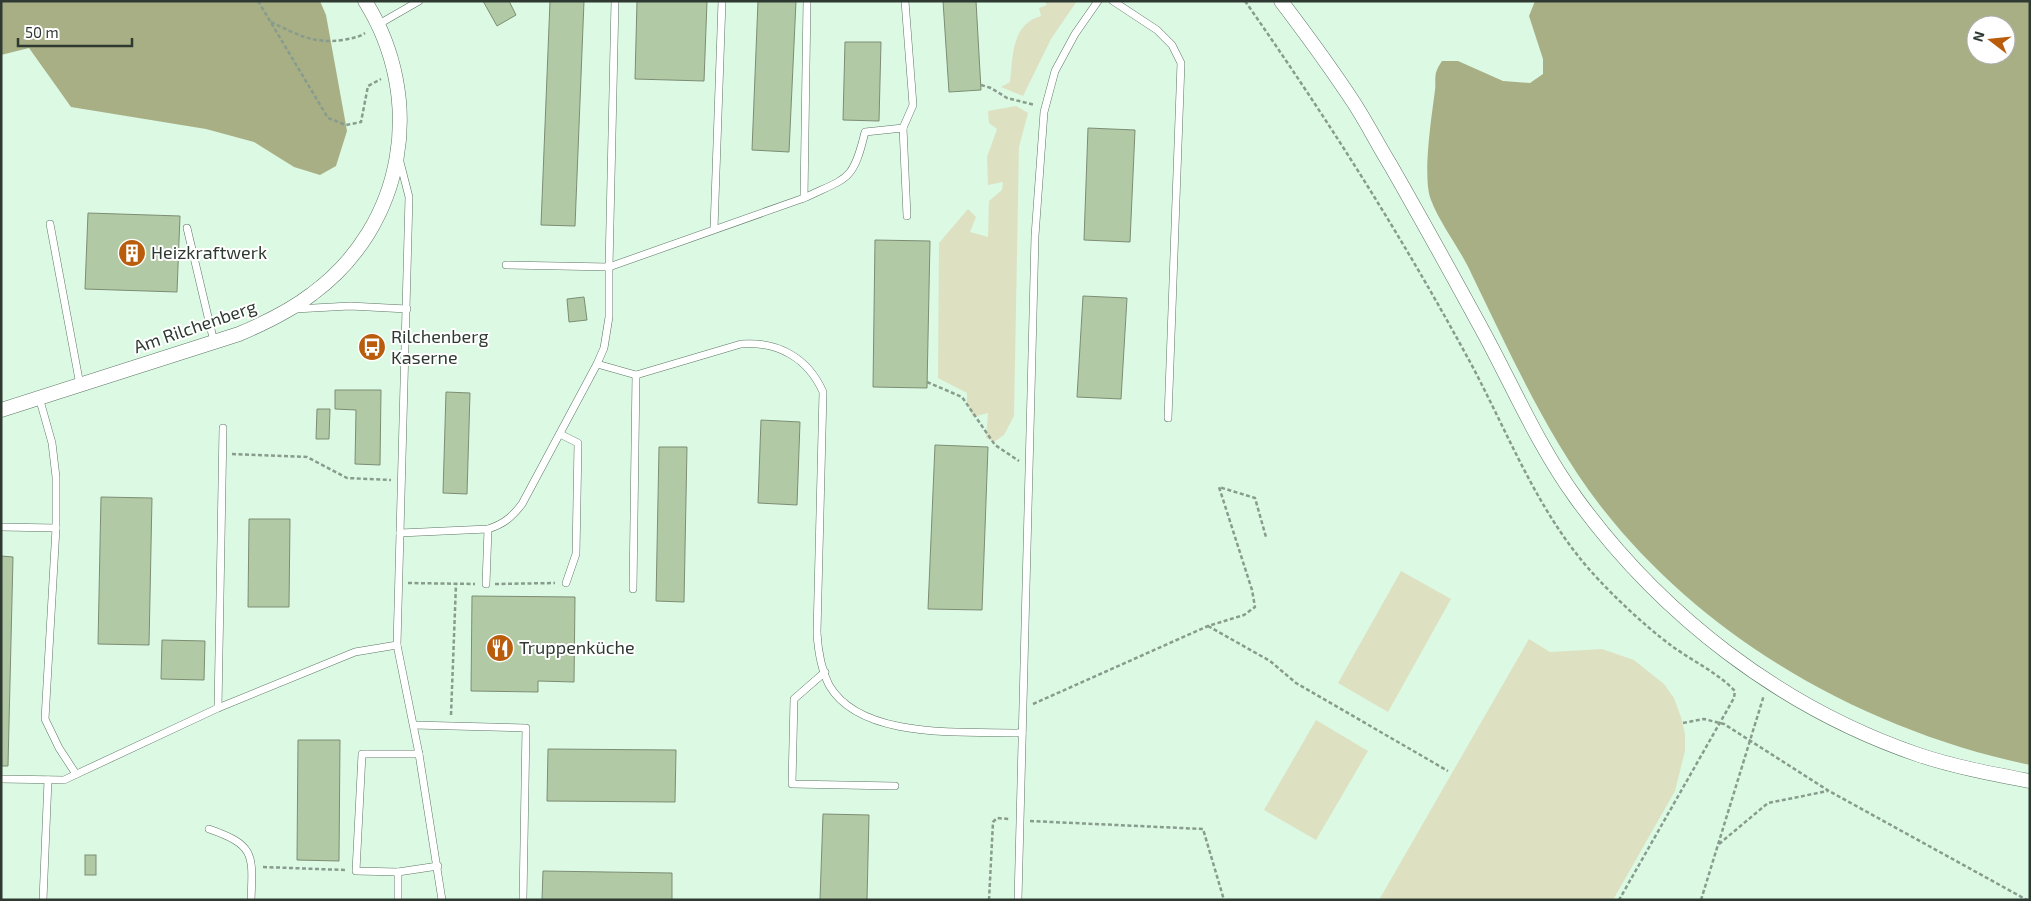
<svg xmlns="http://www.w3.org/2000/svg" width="2031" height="901" font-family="'Exo 2',sans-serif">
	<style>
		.green { fill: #dde1c2 }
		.forest { fill: #a9af85; fill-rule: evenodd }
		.building { fill: #b1c9a4; stroke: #7d8d74 }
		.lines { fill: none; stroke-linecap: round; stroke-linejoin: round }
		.lane-casing { stroke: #5c7564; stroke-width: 8 }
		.street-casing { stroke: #5c7564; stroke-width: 15 }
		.path { stroke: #879c8d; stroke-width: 2.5; stroke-dasharray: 4 2.5; stroke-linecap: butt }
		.lane { stroke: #fff; stroke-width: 7 }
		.street { stroke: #fff; stroke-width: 14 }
		.labels { text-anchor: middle; stroke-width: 4; stroke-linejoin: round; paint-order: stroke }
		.poi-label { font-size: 18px; fill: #2e3931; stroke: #fff; text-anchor: start }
		.street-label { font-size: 18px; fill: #2e3931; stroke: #fff }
	</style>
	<rect width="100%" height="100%" fill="#dcf9e4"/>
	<g class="green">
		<path d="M1044 1H1077L1051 39 1023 96 1001 87 1010 82C1013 57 1011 24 1041 16L1039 8 1047 5Z"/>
		<path d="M1016 106 1028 113 1019 147 1014 416 1004 435 994 442 986 438 988 413 973 417 967 404V393L938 378 939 243 968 209 976 217 970 232 988 237 989 201 1002 190 1003 182 988 185 987 157 997 129 989 123 988 111Z"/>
		<path d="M1401 571 1451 599 1388 712 1338 683Z"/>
		<path d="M1529 639 1550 652 1602 649 1634 660 1664 684 1674 698 1681 717 1685 734V751L1675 791 1613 900H1379Z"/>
		<path d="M1316 720 1368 751 1316 840 1264 810Z"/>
	</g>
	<g class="forest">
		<path d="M1 1H320L326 15 347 131 336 166 320 175 294 167 254 142 206 129 71 107 29 48 1 55Z"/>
		<path d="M1535 1H2030V765C1864 730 1703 639 1599 504 1546 434 1510 353 1472 275 1461 250 1440 224 1431 200 1422 178 1432 114 1435 90 1436 84 1434 76 1437 70 1438 67 1440 64 1442 61H1458L1503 81 1530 83 1543 74V59L1529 16ZM1976 25H2006V55H1976Z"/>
	</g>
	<g class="building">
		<path d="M483 1H509L516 15 497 26Z"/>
		<path d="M550 1H584L575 226 541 225Z"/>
		<path d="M637 1H707L704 81 635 79Z"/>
		<path d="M758 1H796L789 152 752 150Z"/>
		<path d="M943 1H976L981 90 949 92Z"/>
		<path d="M845 42H881L879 121 843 120Z"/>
		<path d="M1088 128 1135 130 1130 242 1084 240Z"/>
		<path d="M88 213 180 216 177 292 85 289Z"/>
		<path d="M875 240 930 241 927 388 873 387Z"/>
		<path d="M1083 296 1127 298 1121 399 1077 397Z"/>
		<path d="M584 297 587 320 569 322 567 299Z"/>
		<path d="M335 390H381L380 465 355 464 356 410 335 409Z"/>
		<path d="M446 392 470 393 467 494 443 493Z"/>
		<path d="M317 409H330L329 439H316Z"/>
		<path d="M761 420 800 422 797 505 758 503Z"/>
		<path d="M935 445 988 447 982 610 928 609Z"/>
		<path d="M659 447H687L684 602 656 601Z"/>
		<path d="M101 497 152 498 149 645 98 644Z"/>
		<path d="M249 519H290L289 607H248Z"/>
		<path d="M1 556 13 557 8 766H1Z"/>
		<path d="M472 596 575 597 574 682 538 681V692L471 691Z"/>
		<path d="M162 640 205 641 204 680 161 679Z"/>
		<path d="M298 740H340L339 861 297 860Z"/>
		<path d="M548 749 676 750 675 802 547 801Z"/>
		<path d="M823 814 869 815 867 900H820Z"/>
		<rect x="85" y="855" width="11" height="20"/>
		<path d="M543 871 672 873V900H542Z"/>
	</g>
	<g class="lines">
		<g class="lane-casing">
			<g id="lane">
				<path d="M1113 1 1157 30 1172 45 1181 63 1168 418"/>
				<path d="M379 24 419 1"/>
				<path d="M903 128 913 105 905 1"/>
				<path d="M399 158 409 197 397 645 419 754 442 900"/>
				<path d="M804 198C848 177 853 182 865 132L903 128 907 216"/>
				<path d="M50 224 80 385"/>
				<path d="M187 228 214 342"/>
				<path d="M714 229 722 1"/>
				<path d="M506 265 609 267 615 1"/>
				<path d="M295 309 350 306 407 309"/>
				<path d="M597 364 636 375 741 344C778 341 808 358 823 392L817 633C818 650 821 669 829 685 861 741 967 731 1022 733"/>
				<path d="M39 397 52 443 56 477V528"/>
				<path d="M560 434 578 443 576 554 566 583"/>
				<path d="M1 527 56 528 45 719 59 748 76 774"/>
				<path d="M400 533 488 529C504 524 512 517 522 504L597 364 604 348 609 317V267L804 198 807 1"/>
				<path d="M486 584 488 529"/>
				<path d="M633 589 636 375"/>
				<path d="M825 672 794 699 792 784 895 786"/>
				<path d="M218 708 223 428"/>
				<path d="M414 725 526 728 523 900"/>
				<path d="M1 779 64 780 218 708 355 652 397 645"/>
				<path d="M209 829C255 845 253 854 251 900"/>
				<path d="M398 872 438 866"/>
				<path d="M43 900 48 780"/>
				<path d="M398 900V872L356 871 362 754H419"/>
				<path d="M1018 900 1035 236 1044 112 1055 71 1075 34 1098 1"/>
			</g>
		</g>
		<g class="street-casing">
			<g id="street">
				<path d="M1281 1C1306 34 1331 68 1354 103 1367 123 1378 145 1391 166 1423 222 1454 278 1485 335 1514 389 1539 447 1576 498 1661 615 1781 708 1919 755 1955 767 1993 774 2030 781"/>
				<path d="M1 410 239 334C265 323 290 311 312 294 406 225 426 98 365 1"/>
			</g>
		</g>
		<g class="path">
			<path d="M258 1 328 118 346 125 361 122 368 86 381 79"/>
			<path d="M1245 1C1324 114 1398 230 1464 351 1502 419 1530 496 1579 557 1600 584 1644 626 1672 646 1692 661 1717 672 1735 691L1734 698 1619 900"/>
			<path d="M271 22C298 35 313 44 343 40 351 38 358 38 365 33"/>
			<path d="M981 85 991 88 1007 98 1035 105"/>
			<path d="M927 382 962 397 995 445 1019 461"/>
			<path d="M232 454 307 457 347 478 391 480"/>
			<path d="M408 583 475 584"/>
			<path d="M495 584 555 583"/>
			<path d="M1208 626 1270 661 1296 683 1448 771"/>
			<path d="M1033 704 1208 626 1244 615 1255 607 1252 590 1219 487 1255 498 1266 537"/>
			<path d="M451 715 456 584"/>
			<path d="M1683 723 1704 719 1724 724 1829 791 2027 900"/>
			<path d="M1030 821 1203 829 1224 900"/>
			<path d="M1719 844 1768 803 1828 791"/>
			<path d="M263 867 345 870"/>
			<path d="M989 900 993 822 997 818 1009 819"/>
			<path d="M1701 900 1764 695"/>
		</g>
		<use href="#lane" class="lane"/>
		<use href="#street" class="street"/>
	</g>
	<defs>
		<g id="building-disc" transform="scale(1.4375)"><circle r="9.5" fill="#b95c0b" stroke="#fff"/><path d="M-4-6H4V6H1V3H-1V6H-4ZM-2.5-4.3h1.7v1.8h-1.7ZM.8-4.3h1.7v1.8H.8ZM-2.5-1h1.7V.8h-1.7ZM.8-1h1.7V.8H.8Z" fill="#fff"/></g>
		<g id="bus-disc" transform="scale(1.4375)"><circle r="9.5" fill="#b95c0b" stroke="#fff"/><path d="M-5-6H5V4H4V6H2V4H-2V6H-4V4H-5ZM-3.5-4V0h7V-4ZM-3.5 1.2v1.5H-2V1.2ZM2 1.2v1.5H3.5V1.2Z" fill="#fff"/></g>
		<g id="restaurant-disc" transform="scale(1.4375)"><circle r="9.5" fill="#b95c0b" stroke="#fff"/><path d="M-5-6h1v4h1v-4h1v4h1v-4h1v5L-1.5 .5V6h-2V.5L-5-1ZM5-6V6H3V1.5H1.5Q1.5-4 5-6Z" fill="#fff"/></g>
	</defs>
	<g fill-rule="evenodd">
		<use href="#building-disc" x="132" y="253"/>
		<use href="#bus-disc" x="372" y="347"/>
		<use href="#restaurant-disc" x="500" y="648"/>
	</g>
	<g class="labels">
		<g class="poi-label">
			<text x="151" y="259">Heizkraftwerk</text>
			<text x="391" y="343">Rilchenberg<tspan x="391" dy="21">Kaserne</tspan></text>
			<text x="519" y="654">Truppenküche</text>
		</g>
		<g class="street-label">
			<text transform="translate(195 327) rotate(-19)" y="6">Am Rilchenberg</text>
		</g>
	</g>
	<rect width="2031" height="901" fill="none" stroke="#2e3931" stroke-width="5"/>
	<g transform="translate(1991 40) rotate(286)"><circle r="24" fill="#ffffff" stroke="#abb0ad"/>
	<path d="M0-4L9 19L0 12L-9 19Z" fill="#b95c0b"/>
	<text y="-8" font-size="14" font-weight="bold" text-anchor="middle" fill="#2e3931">N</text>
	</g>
	<path d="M18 38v8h114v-8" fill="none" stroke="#2e3931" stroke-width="2.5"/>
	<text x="25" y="38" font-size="15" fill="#2e3931" stroke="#ffffff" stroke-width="4" paint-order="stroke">50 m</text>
</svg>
